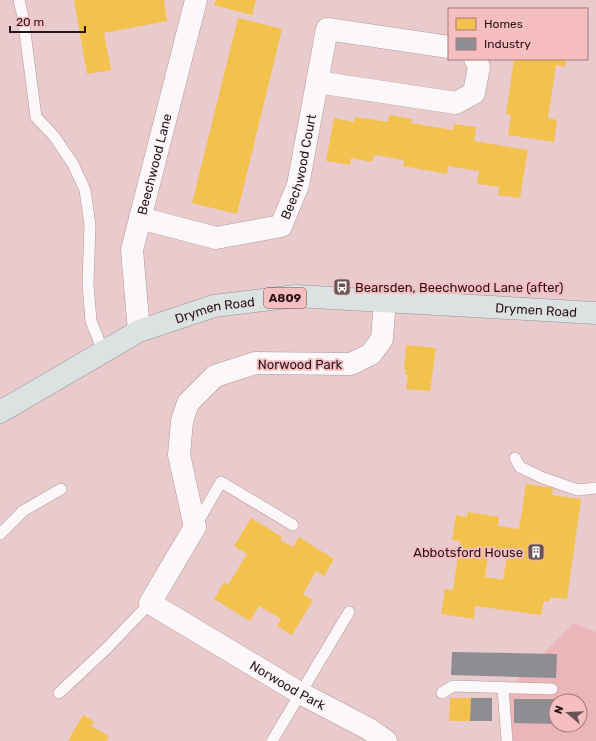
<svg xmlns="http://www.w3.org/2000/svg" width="596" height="741" font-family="Rubik,sans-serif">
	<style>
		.green { fill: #ecb5b9; fill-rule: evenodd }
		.homes { fill: #f2c14e; fill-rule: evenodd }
		.industry { fill: #8d8d92 }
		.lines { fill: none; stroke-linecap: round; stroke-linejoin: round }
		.lane-casing { stroke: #b0989a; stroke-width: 12 }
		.street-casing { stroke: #b0989a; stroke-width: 23 }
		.primary-casing { stroke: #949595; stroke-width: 23 }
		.lane { stroke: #fcf7f8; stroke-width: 11 }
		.street { stroke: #fcf7f8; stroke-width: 22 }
		.primary { stroke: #dce1e1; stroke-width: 22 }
		.labels { text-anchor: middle; stroke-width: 4; stroke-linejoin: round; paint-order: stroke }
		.shield { fill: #f7bec1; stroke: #654649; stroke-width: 1 }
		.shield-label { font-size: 12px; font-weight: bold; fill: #271315 }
		.street-label { font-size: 13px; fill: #271315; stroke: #f7bec1 }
		.poi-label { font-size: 13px; fill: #271315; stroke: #f7bec1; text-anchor: start }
	</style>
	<rect width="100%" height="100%" fill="#eacbcd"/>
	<path class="green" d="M574 623 596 632V741H503L498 699ZM556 701H580V725H556Z"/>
	<g class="homes">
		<path d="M74 0H164L167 21 104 33 111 70 87 74Z"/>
		<path d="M216 0H256L252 15 214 5Z"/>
		<path d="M238 18 282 29 237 214 192 203Z"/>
		<path d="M514 59H566L565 67 556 65 548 118 557 120 554 142 508 135 511 115 506 114Z"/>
		<path d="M389 115 412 119 411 123 453 130 454 124 476 127 474 141 528 150 520 198 498 195 499 187 477 184 479 171 448 166 447 174 403 166 404 160 374 155 372 162 351 158 350 165 326 161 334 118 354 122 355 117 388 122Z"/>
		<path d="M406 345 436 348 430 391 406 389 408 375H405L406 369H404Z"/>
		<path d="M526 484 553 488 552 495 581 499 567 599 550 597 549 602 544 601 541 615 475 606 474 619 441 614 445 589 453 590 460 541 452 540 456 515 467 517 468 512 499 517 498 526 519 529ZM489 551 507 554 503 580 485 577Z"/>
		<path d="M251 518 282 537 280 540 293 547 299 537 334 559 324 576 316 571 303 594 313 600 292 635 277 626 281 619 259 606 250 621 214 599 224 582 228 585 247 554 234 546Z"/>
		<path d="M450 698H471L470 721H449Z"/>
		<path d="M83 715 94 721 91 726 109 736 106 741H68Z"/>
	</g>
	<g class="industry">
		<path d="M452 652 557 654 556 678 451 675Z"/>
		<path d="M471 698H492V721H470Z"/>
		<path d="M514 699H556V724L514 723Z"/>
	</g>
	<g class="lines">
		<g class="lane-casing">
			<g id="lane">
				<path d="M19 0 23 17 36 117 54 136 73 164 85 190 90 225 88 284 91 321 103 351"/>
				<path d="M515 458 520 467 543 478 578 490 596 488"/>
				<path d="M196 525 221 482 293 525"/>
				<path d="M0 534 23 511 61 489"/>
				<path d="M503 688 507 741"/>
				<path d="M59 693 105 650 150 603"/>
				<path d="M442 693 453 686 552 689"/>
				<path d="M272 741 349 612"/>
			</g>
		</g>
		<g class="street-casing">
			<g id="street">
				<path d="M317 82 456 103 474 93 479 67 475 59"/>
				<path id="s1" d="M140 218 216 238 281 226 298 185 327 29 449 47"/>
				<path id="s2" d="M385 300 382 339 371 354 351 364 255 363 215 376 188 403 182 421 179 455 195 527 150 603 300 693 369 729 386 741"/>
				<path id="s3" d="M139 331 132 250 196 0"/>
			</g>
		</g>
		<g class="primary-casing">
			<g id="primary">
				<path id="s4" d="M0 412 139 331 214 306 296 296 596 313"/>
			</g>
		</g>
		<use href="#lane" class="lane"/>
		<use href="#street" class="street"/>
		<use href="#primary" class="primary"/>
	</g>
	<defs>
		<g id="bus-square" transform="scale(0.9)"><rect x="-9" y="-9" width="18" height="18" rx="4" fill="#6b5355" stroke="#f7bec1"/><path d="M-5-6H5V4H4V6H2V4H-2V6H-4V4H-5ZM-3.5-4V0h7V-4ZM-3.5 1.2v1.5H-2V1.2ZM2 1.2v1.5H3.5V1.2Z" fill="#fff"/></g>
		<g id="building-square" transform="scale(0.9)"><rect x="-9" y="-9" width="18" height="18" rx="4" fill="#6b5355" stroke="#f7bec1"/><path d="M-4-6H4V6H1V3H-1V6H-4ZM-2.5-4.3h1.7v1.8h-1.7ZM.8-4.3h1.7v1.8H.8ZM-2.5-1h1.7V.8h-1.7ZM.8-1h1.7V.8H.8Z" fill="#fff"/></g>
	</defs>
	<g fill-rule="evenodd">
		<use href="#bus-square" x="342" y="287"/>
		<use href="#building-square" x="536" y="552"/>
	</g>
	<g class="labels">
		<rect class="shield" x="264" y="288" width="42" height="20" rx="3"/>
		<g class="shield-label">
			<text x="285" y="302">A809</text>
		</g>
		<g class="street-label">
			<text dy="5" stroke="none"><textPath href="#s3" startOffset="170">Beechwood Lane</textPath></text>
			<text dy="5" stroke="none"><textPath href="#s1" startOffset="207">Beechwood Court</textPath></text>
			<text dy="5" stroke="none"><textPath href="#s4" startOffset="563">Drymen Road</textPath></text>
			<text dy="5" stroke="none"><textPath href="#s4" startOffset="240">Drymen Road</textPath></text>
			<text x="300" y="369">Norwood Park</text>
			<text dy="5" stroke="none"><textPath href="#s2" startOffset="632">Norwood Park</textPath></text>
		</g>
		<g class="poi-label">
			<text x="355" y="292">Bearsden, Beechwood Lane (after)</text>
			<text x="523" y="557" text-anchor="end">Abbotsford House</text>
		</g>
	</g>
	<rect x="448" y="8" width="140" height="52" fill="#f7bec1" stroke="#a47a7c"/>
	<rect x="456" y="18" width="20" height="12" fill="#f2c14e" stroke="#a47a7c"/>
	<text x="484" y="28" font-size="12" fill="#271315">Homes</text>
	<rect x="456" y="38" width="20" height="12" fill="#8d8d92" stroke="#a47a7c"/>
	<text x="484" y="48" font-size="12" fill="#271315">Industry</text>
	<g transform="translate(568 713) rotate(289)"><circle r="19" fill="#f7bec1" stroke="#a47a7c"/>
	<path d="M0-3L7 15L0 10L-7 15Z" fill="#6b5355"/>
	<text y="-6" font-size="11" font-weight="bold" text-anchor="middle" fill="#271315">N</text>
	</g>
	<path d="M10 26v6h75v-6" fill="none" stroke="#271315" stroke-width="2"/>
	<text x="16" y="26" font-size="12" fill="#271315" stroke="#f7bec1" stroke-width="3" paint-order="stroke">20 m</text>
</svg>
